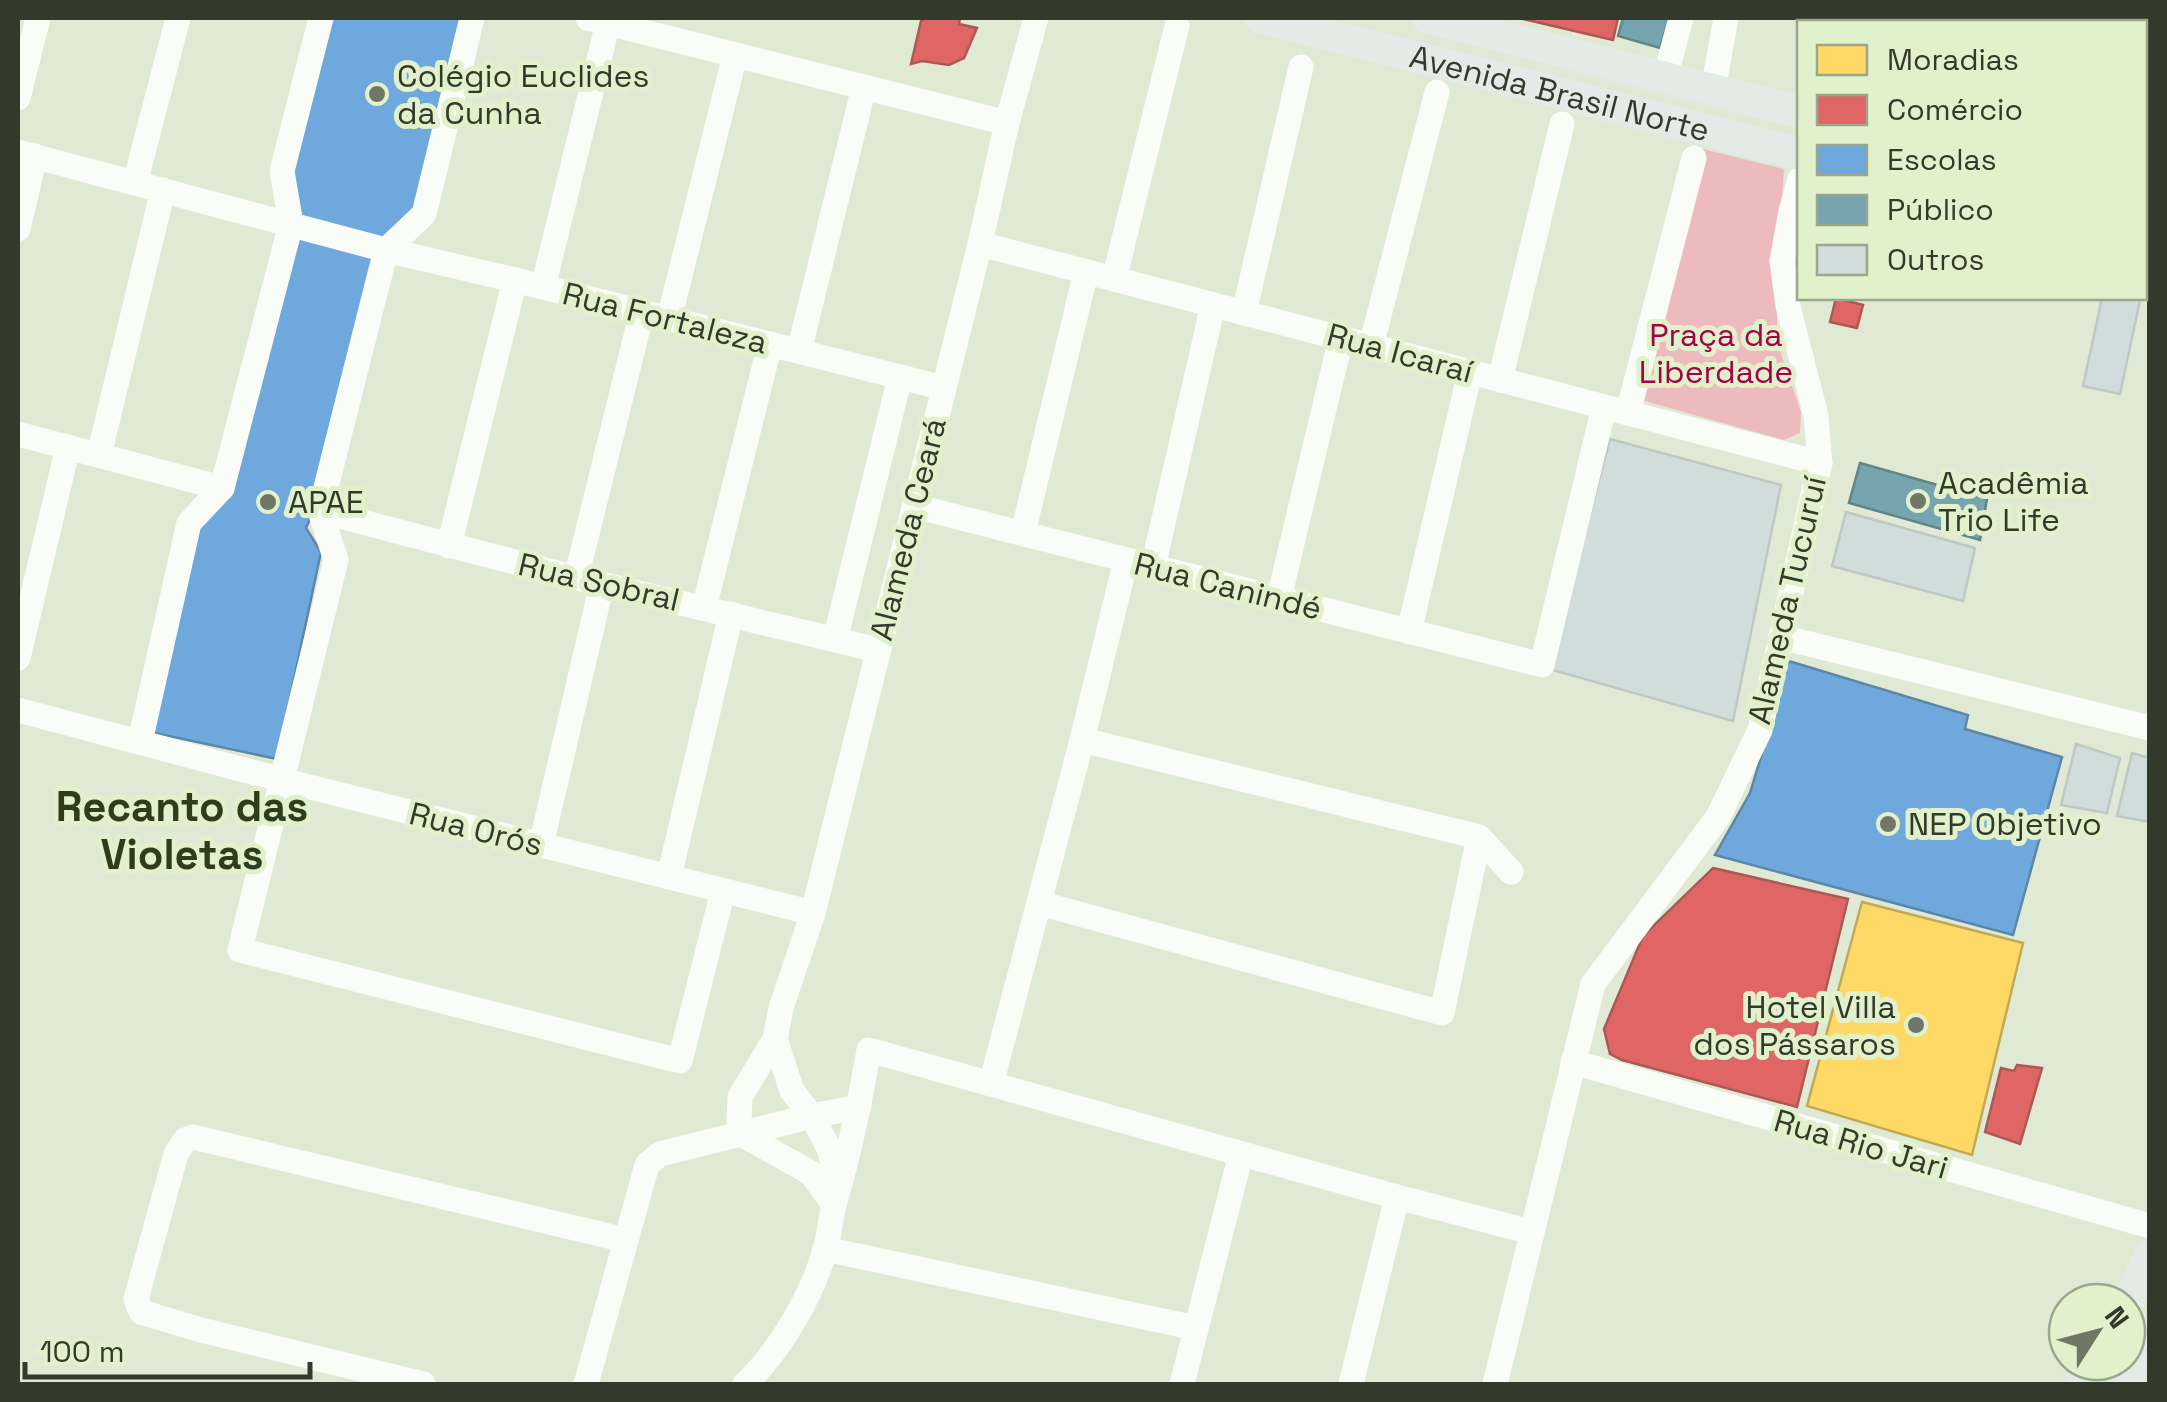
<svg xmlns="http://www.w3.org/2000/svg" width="2167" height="1402" font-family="'Space Grotesk',sans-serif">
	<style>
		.green { fill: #edbbbd }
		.homes { fill: #ffd966; stroke: #c2a954; stroke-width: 2.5 }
		.shops { fill: #e06666; stroke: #ac5854; stroke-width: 2.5 }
		.schools { fill: #6fa8dc; stroke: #5d87a7; stroke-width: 2.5 }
		.public { fill: #76a5af; stroke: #628587; stroke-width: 2.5 }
		.building { fill: #d1ddda; stroke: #bfc9c4; stroke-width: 2.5 }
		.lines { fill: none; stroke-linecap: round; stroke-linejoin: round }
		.minor { stroke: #fafcf8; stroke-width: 25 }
		.major { stroke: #e2ebe6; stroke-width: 32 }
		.poi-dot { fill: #6f7766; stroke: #e0f1cb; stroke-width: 4 }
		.labels { text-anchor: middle; stroke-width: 10; stroke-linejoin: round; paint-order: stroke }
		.poi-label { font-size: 32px; fill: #33392b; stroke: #e0f1cb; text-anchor: start }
		.street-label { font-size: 32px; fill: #33392b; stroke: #e0f1cb }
		.park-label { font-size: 32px; fill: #a00346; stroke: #e0f1cb }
		.district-label { font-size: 42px; font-weight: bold; fill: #303c1e; stroke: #e0f1cb }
	</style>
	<rect width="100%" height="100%" fill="#dfe9d3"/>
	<path class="green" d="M1703 149 1784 169 1777 266V342L1801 412 1800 433 1784 440 1641 400Z"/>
	<path class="homes" d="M1862 902 2023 943 1972 1155 1807 1106Z"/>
	<g class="shops">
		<path d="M927 18H960L959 24 977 28 964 58 949 65 922 61 911 64 921 21Z"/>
		<path d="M1519 18H1618L1613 40Z"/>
		<path d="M1850 18H1896L1895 22H1849Z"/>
		<path d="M1836 298 1863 305 1857 328 1830 322Z"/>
		<path d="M1713 868 1848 899 1797 1107 1622 1060 1610 1054 1604 1029 1643 936Z"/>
		<path d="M2017 1065 2042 1068 2020 1144 1985 1132 2001 1068 2014 1071Z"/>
	</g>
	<g class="schools">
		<path d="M327 18H467L420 212 385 246 294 222 285 170Z"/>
		<path d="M296 237 376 257 314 510 306 528 321 552 277 759 150 732 199 527Z"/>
		<path d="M1782 659 1968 715 1965 729 2062 757 2013 935 1715 855 1750 793 1768 734Z"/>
	</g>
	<g class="public">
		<path d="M1623 18H1669L1660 48 1618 36Z"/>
		<path d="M2017 18H2049L2048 22H2016Z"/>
		<path d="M1860 463 1987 499 1980 540 1849 503Z"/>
	</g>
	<g class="building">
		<path d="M2102 298H2131L2140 300 2120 394 2083 386Z"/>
		<path d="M1610 439 1781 485 1733 721 1549 669Z"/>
		<path d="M1846 512 1975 548 1963 601 1832 566Z"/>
		<path d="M2076 744 2120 758 2107 813 2061 805Z"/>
		<path d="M2132 753 2150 758V822L2117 816Z"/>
	</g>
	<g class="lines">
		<g class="minor">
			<path d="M588 18 1007 123"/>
			<path d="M2116 18 2137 22"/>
			<path d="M1665 78 1681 18"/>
			<path d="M1713 90 1726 18"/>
			<path d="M18 98 38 18"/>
			<path d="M18 152 386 250 515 280 944 388"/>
			<path d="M135 183 178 18"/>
			<path d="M18 229 35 156"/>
			<path d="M980 244 1820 463"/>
			<path d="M1114 279 1177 26"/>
			<path d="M543 287 608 23"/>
			<path d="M1244 313 1301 67"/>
			<path d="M669 319 735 55"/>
			<path d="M1371 346 1437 92"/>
			<path d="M799 351 864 87"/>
			<path d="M1500 380 1562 124"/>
			<path d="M1628 413 1694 158"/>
			<path d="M18 434 222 488"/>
			<path d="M99 455 163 190"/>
			<path d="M914 506 1542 665 1604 407"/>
			<path d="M320 511 336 560 240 950 680 1061 723 891"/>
			<path d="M320 511 576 578 878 650"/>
			<path d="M320 511 386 250 424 214 472 18"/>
			<path d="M1023 533 1086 272"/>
			<path d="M449 546 515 280"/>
			<path d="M1153 567 1213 305"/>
			<path d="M576 578 642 312"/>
			<path d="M1279 598 1341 338"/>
			<path d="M704 608 770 344"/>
			<path d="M1409 632 1470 372"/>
			<path d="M1781 637 2150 728"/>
			<path d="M835 640 900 377"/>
			<path d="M18 658 68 447"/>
			<path d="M18 710 282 780 813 913"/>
			<path d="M1082 740 1479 837 1511 872"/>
			<path d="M140 742 189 523 222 488 291 224 282 171 321 18"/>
			<path d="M541 845 602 584"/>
			<path d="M669 877 731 614"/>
			<path d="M1039 903 1442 1013 1479 837"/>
			<path d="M775 1039 792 1091 812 1116 830 1151 837 1184"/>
			<path d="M1573 1062 2150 1226"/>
			<path d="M991 1084 1082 740 1126 560"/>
			<path d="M741 1134 739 1123 740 1097 775 1039 781 1008 813 913 980 244 1007 123 1036 18"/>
			<path d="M741 1134 811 1173 834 1205"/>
			<path d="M825 1249 1196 1328"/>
			<path d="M423 1384 201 1330 141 1312 136 1299 176 1154 185 1140 193 1137 625 1240"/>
			<path d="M586 1384 647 1165 660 1154 812 1116 859 1107"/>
			<path d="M745 1384C780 1351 814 1293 826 1246 830 1231 831 1215 835 1201 850 1151 860 1101 869 1050L1397 1197 1531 1232"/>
			<path d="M1182 1384 1241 1154"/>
			<path d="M1351 1384 1397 1197"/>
			<path d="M1495 1384 1593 984 1718 817 1760 730 1820 463 1816 416 1788 306 1782 261 1791 211 1800 179"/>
		</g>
		<g class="major">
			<path id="s1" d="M1261 18 1800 154"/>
			<path d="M1428 18 1800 112"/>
			<path d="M2144 199 2150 200"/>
			<path d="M2144 241 2150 242"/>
			<path d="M2127 1305 2150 1255"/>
			<path d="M2080 1384 2095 1362"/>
			<path d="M2124 1384 2150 1336"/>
		</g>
	</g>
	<g class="poi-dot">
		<circle cx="377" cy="94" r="10"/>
		<circle cx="1918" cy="501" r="10"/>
		<circle cx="268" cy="502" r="10"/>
		<circle cx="1888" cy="824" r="10"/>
		<circle cx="1916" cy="1025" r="10"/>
	</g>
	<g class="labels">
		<g class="poi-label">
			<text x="397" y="87">Colégio Euclides<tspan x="397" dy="37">da Cunha</tspan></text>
			<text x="1938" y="494">Acadêmia<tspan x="1938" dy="37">Trio Life</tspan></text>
			<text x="288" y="513">APAE</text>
			<text x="1908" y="835">NEP Objetivo</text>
			<text x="1896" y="1018" text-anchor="end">Hotel Villa<tspan x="1896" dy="37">dos Pássaros</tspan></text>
		</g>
		<g class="street-label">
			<text dy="11" stroke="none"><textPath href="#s1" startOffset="308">Avenida Brasil Norte</textPath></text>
			<text transform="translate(665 318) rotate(14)" y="11">Rua Fortaleza</text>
			<text transform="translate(1400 353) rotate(15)" y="11">Rua Icaraí</text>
			<text transform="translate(908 529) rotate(-76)" y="11">Alameda Ceará</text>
			<text transform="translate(599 582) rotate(13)" y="11">Rua Sobral</text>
			<text transform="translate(1228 586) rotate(14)" y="11">Rua Canindé</text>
			<text transform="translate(1787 600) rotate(-77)" y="11">Alameda Tucuruí</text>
			<text transform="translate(476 829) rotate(14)" y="11">Rua Orós</text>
			<text transform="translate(1861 1144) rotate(16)" y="11">Rua Rio Jari</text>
		</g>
		<g class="park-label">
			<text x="1716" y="346">Praça da<tspan x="1716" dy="37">Liberdade</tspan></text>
		</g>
		<g class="district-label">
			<text x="182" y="821">Recanto das<tspan x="182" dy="48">Violetas</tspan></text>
		</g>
	</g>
	<rect width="2167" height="1402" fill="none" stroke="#33392b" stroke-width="40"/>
	<rect x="1797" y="20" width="350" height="280" fill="#e0f1cb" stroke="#9ba78b" stroke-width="2.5"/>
	<rect x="1817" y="45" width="50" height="30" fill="#ffd966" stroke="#9ba78b" stroke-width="2.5"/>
	<text x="1887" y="70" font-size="30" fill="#33392b">Moradias</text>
	<rect x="1817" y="95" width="50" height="30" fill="#e06666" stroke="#9ba78b" stroke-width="2.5"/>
	<text x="1887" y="120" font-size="30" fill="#33392b">Comércio</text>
	<rect x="1817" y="145" width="50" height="30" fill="#6fa8dc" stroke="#9ba78b" stroke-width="2.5"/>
	<text x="1887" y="170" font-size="30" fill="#33392b">Escolas</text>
	<rect x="1817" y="195" width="50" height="30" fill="#76a5af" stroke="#9ba78b" stroke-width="2.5"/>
	<text x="1887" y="220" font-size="30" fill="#33392b">Público</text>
	<rect x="1817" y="245" width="50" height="30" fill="#d1ddda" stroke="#9ba78b" stroke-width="2.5"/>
	<text x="1887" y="270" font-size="30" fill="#33392b">Outros</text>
	<g transform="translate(2097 1332) rotate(54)"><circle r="48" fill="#e0f1cb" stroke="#9ba78b" stroke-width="2.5"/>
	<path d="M0-8L18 38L0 25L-18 38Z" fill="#6f7766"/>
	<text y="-15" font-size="28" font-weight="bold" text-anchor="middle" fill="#33392b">N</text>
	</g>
	<path d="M25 1362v15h285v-15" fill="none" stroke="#33392b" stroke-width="5"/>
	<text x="40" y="1362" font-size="30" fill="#33392b" stroke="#e0f1cb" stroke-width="8" paint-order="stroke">100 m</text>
</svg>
